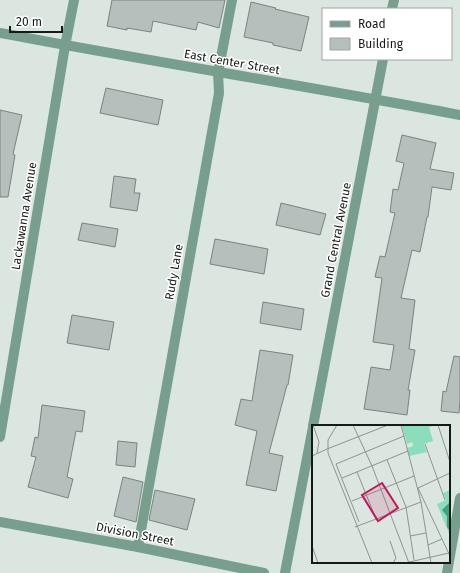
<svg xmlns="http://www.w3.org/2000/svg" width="460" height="573" font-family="'Fira Sans',sans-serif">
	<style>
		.building { fill: #b5bfbb; stroke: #7a837f }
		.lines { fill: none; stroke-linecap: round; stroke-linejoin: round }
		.lane { stroke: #789e8e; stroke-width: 10 }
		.street { stroke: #789e8e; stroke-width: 10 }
		.labels { text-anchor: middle; stroke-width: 3; stroke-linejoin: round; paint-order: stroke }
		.street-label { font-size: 12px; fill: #151917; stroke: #fff }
		.inset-road { fill: none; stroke: #8c9490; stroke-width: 1 }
		.view { fill: #c2185b; fill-opacity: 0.15; stroke: #c2185b; stroke-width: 2 }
		.inset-edge { fill: none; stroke: #151917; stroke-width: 2 }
	</style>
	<rect width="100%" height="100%" fill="#dce6e1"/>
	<g class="building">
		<path d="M112 0H225L219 28 198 22 196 30 153 21 151 32 127 28V30L107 26Z"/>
		<path d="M251 2 276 8 275 9 309 17 301 51 273 45V43L244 37Z"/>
		<path d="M106 88 163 100 158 125 100 113Z"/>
		<path d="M0 110 22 115 13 154 15 155 8 197H0Z"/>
		<path d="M402 135 436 143 430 169 454 173 451 190 432 187 428 217H427L420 252 412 250 401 298 415 300 409 349 415 350 408 390H410L407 415 364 409 371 367 390 370 394 345 373 342 382 278 375 277 380 256 385 257 395 213 390 212 393 189 398 190 404 163 396 161Z"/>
		<path d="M114 176 136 179 134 193H140L137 211 110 207Z"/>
		<path d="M281 203 326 214 320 235 276 225Z"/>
		<path d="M82 223 118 229 115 247 78 240Z"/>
		<path d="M215 239 268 249 264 274 210 264Z"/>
		<path d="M263 302 304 309 301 330 260 323Z"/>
		<path d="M72 315 114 322 109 350 67 343Z"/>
		<path d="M260 350 293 355 288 385H287L269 453 283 456 276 491 246 485 257 431 235 425 241 399 252 401Z"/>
		<path d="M454 356 460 357V401L459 413 441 411 443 391 446 392Z"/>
		<path d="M42 405 85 411 82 432 76 431 67 477 73 479 68 498 28 487 36 457 31 456 35 437 38 438Z"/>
		<path d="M118 441 137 443 135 467 116 465Z"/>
		<path d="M123 477 143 482 136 522 114 516Z"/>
		<path d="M155 490 195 499 187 530 149 520Z"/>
	</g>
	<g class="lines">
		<g class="lane">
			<path d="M138 547 219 93 218 73 232 0"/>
			<path d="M447 573 460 498"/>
		</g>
		<g class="street">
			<path d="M392 9 394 0"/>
			<path d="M0 33C153 62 307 86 460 115"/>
			<path d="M313 426 383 59"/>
			<path d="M0 437 65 46 74 0"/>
			<path d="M0 522 138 547 264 573"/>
			<path d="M285 573 313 427"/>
		</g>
	</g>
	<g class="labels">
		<g class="street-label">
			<text transform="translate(232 62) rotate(10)" y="4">East Center Street</text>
			<text transform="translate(24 216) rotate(-81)" y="4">Lackawanna Avenue</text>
			<text transform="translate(336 240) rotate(-79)" y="4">Grand Central Avenue</text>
			<text transform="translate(174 272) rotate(-80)" y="4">Rudy Lane</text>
			<text transform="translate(135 534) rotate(11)" y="4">Division Street</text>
		</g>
	</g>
	<g transform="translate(312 425)">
		<rect width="138" height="138" fill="#dce6e1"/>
		<path d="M124 0 117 2 121 16 112 19 115 27 97 31 95 23 101 21 100 17 95 19 90 1ZM138 65V111L125 79 134 75 131 68Z" fill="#8cddbc"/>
		<path d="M138 77V106L135 102V91L130 85Z" fill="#3da17e"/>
		<path class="inset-road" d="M1 0 7 17 5 28M25 0 16 15V28L60 138M41 0 60 41 97 138M89 0 109 77 119 138M126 0 138 37M113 19 133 75M15 24 76 0M0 31 15 24M75 35 94 82 102 135M45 47 64 94M138 48 106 63 138 131M30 53 96 26M40 76 102 51M47 97 24 39 92 11M43 102 109 77M98 111 114 108M78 116 84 133 81 138M116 120 130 114M0 121 6 138M93 138 137 128"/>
		<path class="view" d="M70 58 86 83 66 96 50 70Z"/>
		<rect width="138" height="138" class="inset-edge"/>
	</g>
	<rect x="322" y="8" width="130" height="52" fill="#ffffff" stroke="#a1a3a2"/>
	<rect x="330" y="21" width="20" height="6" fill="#789e8e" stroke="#a1a3a2"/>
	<text x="358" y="28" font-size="12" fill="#151917">Road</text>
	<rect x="330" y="38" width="20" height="12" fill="#b5bfbb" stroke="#a1a3a2"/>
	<text x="358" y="48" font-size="12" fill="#151917">Building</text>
	<path d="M10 26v6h52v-6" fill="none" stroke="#151917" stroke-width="2"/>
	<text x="16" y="26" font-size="12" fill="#151917" stroke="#ffffff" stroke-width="3" paint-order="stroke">20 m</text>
</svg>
